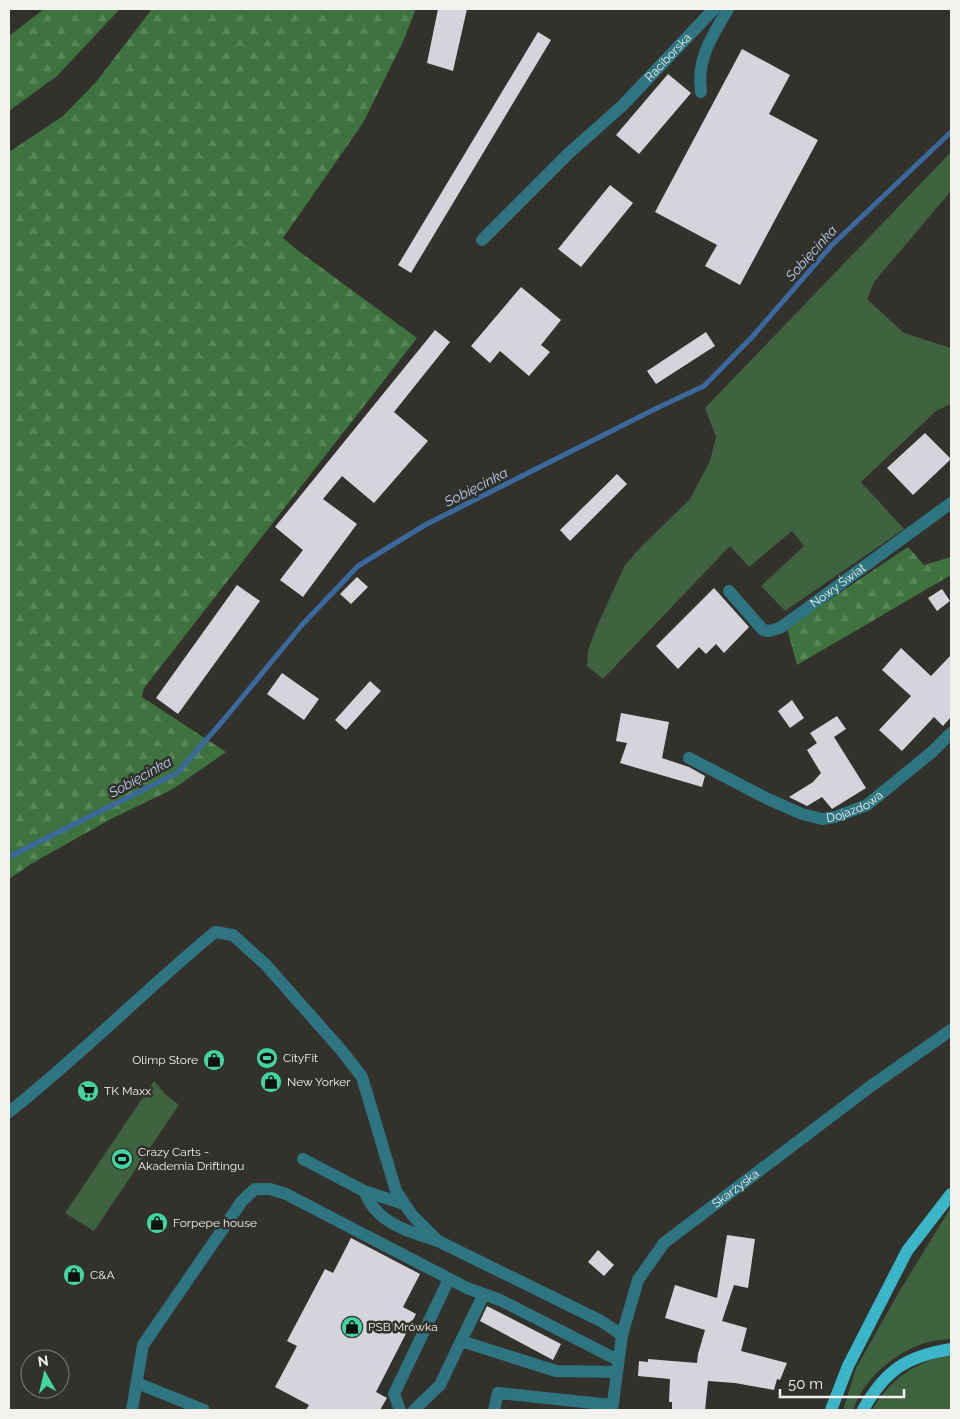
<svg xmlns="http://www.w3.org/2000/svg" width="960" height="1419" font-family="Raleway,sans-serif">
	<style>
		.green { fill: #3f623f }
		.forest { fill: url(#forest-firs) }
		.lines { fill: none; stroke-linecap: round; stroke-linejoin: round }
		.stream { stroke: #3b699e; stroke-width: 5 }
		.building { fill: #d5d4dc }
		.minor { stroke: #2f7581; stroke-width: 12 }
		.major { stroke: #3bb5c8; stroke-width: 12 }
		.labels { text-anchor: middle; stroke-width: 5; stroke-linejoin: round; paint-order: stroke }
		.street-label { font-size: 12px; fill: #f3f2ee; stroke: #32312b }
		.poi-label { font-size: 12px; fill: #f3f2ee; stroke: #32312b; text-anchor: start }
		.water-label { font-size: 14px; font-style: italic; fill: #b7d1f0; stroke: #32312b }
	</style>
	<defs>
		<pattern id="forest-firs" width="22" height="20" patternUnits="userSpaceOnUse" patternTransform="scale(1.25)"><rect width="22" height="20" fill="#3e723e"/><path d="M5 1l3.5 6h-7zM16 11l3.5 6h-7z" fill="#5a875a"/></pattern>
	</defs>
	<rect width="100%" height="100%" fill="#32312b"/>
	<g class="green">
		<path d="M951 152V191L874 282 867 299 904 333 951 348V404L936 411 861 482 904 529 785 611 761 586 804 546 792 531 749 567 730 546 603 679 587 666 588 650 598 624 625 565 641 547 690 499 710 461 716 437 705 408Z"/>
		<path d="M154 1081 165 1094 179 1105 94 1231 65 1213Z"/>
		<path d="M951 1207V1339C944 1340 936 1340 928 1342 896 1351 864 1378 853 1410H843L856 1368 899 1292Z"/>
		<path d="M951 1355V1410H872C889 1380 917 1360 951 1355Z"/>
	</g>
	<g class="forest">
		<path d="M44 9H120L57 76 9 111V36Z"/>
		<path d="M152 9H416L402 44 363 123 283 238 296 249 417 338 144 688 142 697 226 752 173 789 109 820 31 864 9 879V152L63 116 96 82Z"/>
		<path d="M908 547 924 565 951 557V575L797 665 787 628Z"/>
	</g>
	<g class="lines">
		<path class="stream" d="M9 857 177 773 221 723 301 626 358 566 425 525 657 408 704 386 752 337 832 245 951 132"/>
	</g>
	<g class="building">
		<path d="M438 9H467L453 71 427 63Z"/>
		<path d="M538 32 551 40 411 273 398 265Z"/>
		<path d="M742 49 790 75 769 114 818 140 740 285 705 266 717 245 655 212Z"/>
		<path d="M668 74 691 93 639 154 616 135Z"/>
		<path d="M610 185 633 203 581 267 558 249Z"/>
		<path d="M521 287 561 320 541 345 550 352 529 376 500 351 490 363 471 346Z"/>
		<path d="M435 330 450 342 394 412 428 441 374 503 342 476 323 499 357 524 303 597 280 580 303 550 275 527Z"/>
		<path d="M706 332 715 346 656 384 647 371Z"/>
		<path d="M925 433 951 459 913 495 887 468Z"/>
		<path d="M617 474 627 484 570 541 560 530Z"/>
		<path d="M357 577 368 587 351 604 340 594Z"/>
		<path d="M237 585 260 601 178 714 156 698Z"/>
		<path d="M714 588 749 627 724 653 716 644 706 654 699 647 678 669 656 646Z"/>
		<path d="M942 589 950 601 937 611 928 598Z"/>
		<path d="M901 648 931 676 951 655V717L943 726 934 717 902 751 879 730 911 696 882 670Z"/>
		<path d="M282 673 319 699 304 720 267 694Z"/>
		<path d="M370 681 381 691 346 730 335 720Z"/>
		<path d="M792 700 804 718 790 728 778 711Z"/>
		<path d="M621 713 669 722 662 758 689 767 705 776 702 787 620 763 627 743 616 741Z"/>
		<path d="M837 716 846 729 834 737 866 788 832 809 822 797 807 806 789 797 813 782 821 773 807 750 817 743 810 733Z"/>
		<path d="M727 1235 755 1239 748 1288 734 1285 722 1321 747 1328 741 1351 787 1363 780 1380 777 1379 774 1390 735 1383 708 1381 705 1410 672 1409V1402H669L670 1379 638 1376 639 1361 648 1362V1359L697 1363 698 1354 705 1330 665 1318 675 1285 717 1298Z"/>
		<path d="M351 1238 420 1274 403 1307 416 1314 376 1392 387 1398 380 1410H306L309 1405 275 1387 297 1346 287 1341 325 1269 333 1273Z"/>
		<path d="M598 1250 614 1265 604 1276 588 1262Z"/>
		<path d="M487 1306 561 1344 553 1360 480 1321Z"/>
	</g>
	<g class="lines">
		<g class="minor">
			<path d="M701 92C696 59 712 37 728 9"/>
			<path id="s1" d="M482 240 569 153 622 106 714 9"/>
			<path id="s2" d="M729 591 763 630 769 631 780 628 951 503"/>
			<path id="s3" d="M689 758 768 799 802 814 822 819 835 817 867 805 932 752 951 733"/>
			<path d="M9 1112C81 1055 145 990 215 932L233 935 266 965 342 1051 362 1077 396 1191 412 1215 438 1241"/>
			<path d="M303 1159 364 1191 404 1204"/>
			<path d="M364 1191C367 1197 370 1203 374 1208 389 1227 417 1234 438 1241L601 1321 622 1335"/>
			<path d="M461 1341 484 1294"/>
			<path d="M137 1383 204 1410"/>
			<path d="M132 1410 143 1345 242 1201 255 1189H270L286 1194 467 1288 500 1300 618 1360"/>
			<path d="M400 1410 394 1394 449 1279"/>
			<path d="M414 1410 440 1385 461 1341 556 1371 616 1372"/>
			<path d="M494 1410 498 1393 612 1405"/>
			<path id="s4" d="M612 1410 622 1335 638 1280 664 1243 871 1086 951 1030"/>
		</g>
		<g class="major">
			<path d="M831 1410 848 1366 907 1251 951 1194"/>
			<path d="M863 1410C885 1370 907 1356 951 1349"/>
		</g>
	</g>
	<defs>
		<g id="stadium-disc" transform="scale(1.125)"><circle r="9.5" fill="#42d4a1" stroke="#32312b"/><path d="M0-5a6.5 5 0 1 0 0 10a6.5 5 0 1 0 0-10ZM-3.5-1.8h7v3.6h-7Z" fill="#111"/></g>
		<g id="shop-disc" transform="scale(1.125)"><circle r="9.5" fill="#42d4a1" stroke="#32312b"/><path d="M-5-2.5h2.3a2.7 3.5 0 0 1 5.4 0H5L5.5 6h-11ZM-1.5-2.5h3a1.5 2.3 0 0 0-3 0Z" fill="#111"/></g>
		<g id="supermarket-disc" transform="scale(1.125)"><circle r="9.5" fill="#42d4a1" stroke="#32312b"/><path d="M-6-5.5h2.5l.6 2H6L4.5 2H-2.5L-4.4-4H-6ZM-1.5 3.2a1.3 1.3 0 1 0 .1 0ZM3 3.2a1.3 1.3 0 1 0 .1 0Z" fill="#111"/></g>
	</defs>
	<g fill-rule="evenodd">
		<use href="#stadium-disc" x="267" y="1058"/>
		<use href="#shop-disc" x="214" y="1060"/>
		<use href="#shop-disc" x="271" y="1082"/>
		<use href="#supermarket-disc" x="88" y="1091"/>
		<use href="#stadium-disc" x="122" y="1159"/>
		<use href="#shop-disc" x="157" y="1223"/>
		<use href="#shop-disc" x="74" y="1275"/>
		<use href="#shop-disc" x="352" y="1327"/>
	</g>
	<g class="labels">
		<g class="street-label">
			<text dy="4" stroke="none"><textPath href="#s1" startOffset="261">Raciborska</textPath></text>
			<text dy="4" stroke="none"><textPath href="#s2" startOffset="141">Nowy Świat</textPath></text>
			<text dy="4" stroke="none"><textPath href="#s3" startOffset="182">Dojazdowa</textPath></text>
			<text dy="4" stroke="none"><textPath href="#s4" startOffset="268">Skarżyska</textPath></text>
		</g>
		<g class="poi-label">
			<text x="283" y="1062">CityFit</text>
			<text x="198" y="1064" text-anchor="end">Olimp Store</text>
			<text x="287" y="1086">New Yorker</text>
			<text x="104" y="1095">TK Maxx</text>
			<text x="138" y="1156">Crazy Carts -<tspan x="138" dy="14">Akademia Driftingu</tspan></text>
			<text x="173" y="1227">Forpepe house</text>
			<text x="90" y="1279">C&amp;A</text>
			<text x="368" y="1331">PSB Mrówka</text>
		</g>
		<g class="water-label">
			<text transform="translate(811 253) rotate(-48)" y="5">Sobięcinka</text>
			<text transform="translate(476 487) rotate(-27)" y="5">Sobięcinka</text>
			<text transform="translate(140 777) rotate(-29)" y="5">Sobięcinka</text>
		</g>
	</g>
	<rect width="960" height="1419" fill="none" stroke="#f3f2ee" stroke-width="20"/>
	<g transform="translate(45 1374) rotate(352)"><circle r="24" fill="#32312b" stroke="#7f7e79"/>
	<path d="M0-4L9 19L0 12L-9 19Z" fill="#42d4a1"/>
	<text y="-8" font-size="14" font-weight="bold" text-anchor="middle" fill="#f3f2ee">N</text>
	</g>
	<path d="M780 1389v8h124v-8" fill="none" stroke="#f3f2ee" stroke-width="2.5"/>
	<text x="788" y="1389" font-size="15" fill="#f3f2ee" stroke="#32312b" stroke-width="4" paint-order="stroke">50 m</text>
</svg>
